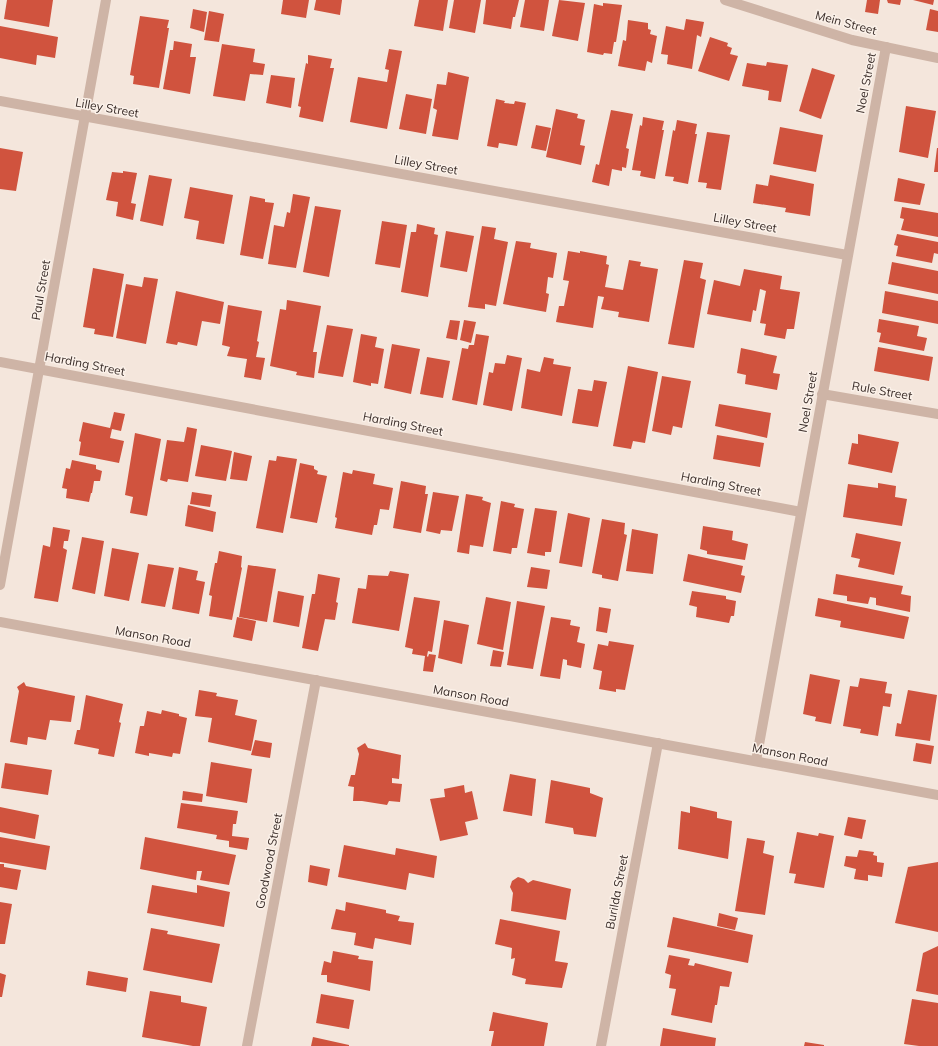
<svg xmlns="http://www.w3.org/2000/svg" width="938" height="1046" font-family="Mulish,sans-serif">
	<style>
		.building { fill: #d0533e }
		.lines { fill: none; stroke-linecap: round; stroke-linejoin: round }
		.minor { stroke: #ceb4a6; stroke-width: 10 }
		.labels { text-anchor: middle; stroke-width: 3; stroke-linejoin: round; paint-order: stroke }
		.street-label { font-size: 12px; fill: #392c28; stroke: #fbf1e9 }
	</style>
	<rect width="100%" height="100%" fill="#f4e6dc"/>
	<g class="building">
		<path d="M7 0H53L49 27 4 19Z"/>
		<path d="M283 0H309L306 18 281 14Z"/>
		<path d="M316 0H342L340 15 314 10Z"/>
		<path d="M419 0H448L443 31 414 26Z"/>
		<path d="M454 0H481L475 33 449 28Z"/>
		<path d="M486 0H519L515 17H513L511 29 483 24Z"/>
		<path d="M525 0H549L544 31 520 27Z"/>
		<path d="M559 0 585 3 578 41 552 36Z"/>
		<path d="M867 0H880L878 14 865 12Z"/>
		<path d="M887 0H901L900 5 888 3Z"/>
		<path d="M913 0H934L933 5Z"/>
		<path d="M603 3 622 5 616 42H614L612 54 604 53 603 55 587 52 594 4 603 6Z"/>
		<path d="M193 9 207 12 204 32 190 28Z"/>
		<path d="M930 9 938 11V32L926 30Z"/>
		<path d="M209 11 224 14 219 42 204 40Z"/>
		<path d="M140 16 169 20 167 28H169L159 88 133 84 134 76 130 75Z"/>
		<path d="M686 19 704 22 701 37 697 35 692 69 667 64 668 55 661 54 666 26 684 30Z"/>
		<path d="M628 20 648 23V29L651 30 650 34 657 36 652 63 647 61 645 71 618 66 623 40 626 41Z"/>
		<path d="M0 26 58 37 55 58 37 55 36 65 0 58Z"/>
		<path d="M710 37 728 43 727 46 732 48 730 54 738 56 729 81 698 71Z"/>
		<path d="M174 41 192 44 190 57H196L190 94 163 89 170 50H173Z"/>
		<path d="M222 44 255 49 253 62 265 64 263 75 250 74 245 101 213 96Z"/>
		<path d="M389 49 402 51 387 129 350 122 358 77 387 82 389 70 385 69Z"/>
		<path d="M308 55 332 59 330 68H334L323 122 299 117 301 107 298 106 306 63 308 64Z"/>
		<path d="M767 62 788 65 781 102 768 100 769 91 742 86 747 63 766 66Z"/>
		<path d="M812 68 835 75 821 119 799 111Z"/>
		<path d="M448 72 469 77 458 140 432 136 437 110 433 108 437 84 446 85Z"/>
		<path d="M271 75 295 78 291 108 266 103Z"/>
		<path d="M406 94 432 99 426 134 399 129Z"/>
		<path d="M496 99 505 101 504 103 514 104 515 101 526 103 517 146 499 143 498 148 487 146Z"/>
		<path d="M906 106 936 111 928 158 899 152Z"/>
		<path d="M556 109 578 114 577 118 585 120 580 145 585 146 581 165 546 157Z"/>
		<path d="M611 110 633 114 626 148 629 149 626 168 622 167V171L612 169 609 186 592 182 596 164 599 165Z"/>
		<path d="M643 117 664 121 662 130H664L655 179 640 176 641 171 632 170 640 125 642 126Z"/>
		<path d="M677 120 697 124 695 134H697L688 184 673 181 674 177 665 176 673 130 675 131Z"/>
		<path d="M536 125 551 128 546 151 531 148Z"/>
		<path d="M780 127 823 135 816 172 773 164Z"/>
		<path d="M707 132 730 135 721 190 706 188 707 183 698 182Z"/>
		<path d="M0 148 23 152 16 191 0 189Z"/>
		<path d="M937 148H938V172H934Z"/>
		<path d="M123 171 137 173 131 203 136 204 133 220 116 216 118 202 106 200 112 172 123 173Z"/>
		<path d="M149 175 172 179 163 226 140 221Z"/>
		<path d="M770 175 814 184 810 216 785 212 786 208 753 203 756 184 768 186Z"/>
		<path d="M898 178 925 184 920 205 894 201Z"/>
		<path d="M190 187 233 195 224 244 196 239 199 221 184 218Z"/>
		<path d="M293 194 310 197 296 268 268 264 274 225 284 227 287 212 290 213Z"/>
		<path d="M250 196 265 199V202L274 203 263 259 240 255Z"/>
		<path d="M315 206 341 210 329 277 303 272Z"/>
		<path d="M902 207 938 213V237L901 230 904 219 900 218Z"/>
		<path d="M382 221 407 225 400 268 375 264Z"/>
		<path d="M417 224 435 228 434 234 438 235 428 297 401 292 411 232H416Z"/>
		<path d="M482 226 496 228 494 239 508 242 496 306 485 304V309L468 307Z"/>
		<path d="M446 231 474 236 467 272 440 267Z"/>
		<path d="M897 234 938 242V254L934 253 932 263 896 256 898 246 894 245Z"/>
		<path d="M516 241 531 243 530 248 557 253 553 278 548 277 546 293 549 294 546 312 503 304Z"/>
		<path d="M568 251 580 253V251L607 256 606 264 609 265 605 287 623 290 629 260 641 262 640 266 658 269 649 322 618 317 619 312 601 309 604 297 598 296 593 328 556 322 559 306H564L569 281 563 280Z"/>
		<path d="M684 260 703 263 700 278 706 280 694 348 668 344Z"/>
		<path d="M892 262 938 271V294L888 284Z"/>
		<path d="M93 268 124 274 113 337 94 334 95 329 83 327Z"/>
		<path d="M744 269 782 276 780 289 800 292 794 329H787L785 339 764 335 766 324 760 323 766 291 760 289 756 311 753 310 751 322 707 314 714 280 740 286Z"/>
		<path d="M144 277 158 279 146 344 116 338 126 284 142 287Z"/>
		<path d="M176 291 224 302 220 324 202 321 197 346 178 342 177 345 166 343Z"/>
		<path d="M885 291 938 301V324L882 313Z"/>
		<path d="M287 300 321 306 313 352H317L314 378 296 375 297 372 270 366 280 309 286 310Z"/>
		<path d="M228 305 262 311 257 341 259 342 256 357 265 358 261 380 244 377 247 359 227 356 230 347 222 345Z"/>
		<path d="M879 319 919 326 917 336 927 338 924 351 879 342 881 333 877 332Z"/>
		<path d="M450 320 460 321 457 340 446 338Z"/>
		<path d="M464 320 476 322 471 343 460 340Z"/>
		<path d="M327 325 353 329 343 377 318 373Z"/>
		<path d="M361 334 377 337 375 347 384 349 378 384 371 383V386L353 382Z"/>
		<path d="M476 334 489 336 477 405 452 400 462 348 468 349 469 345H474Z"/>
		<path d="M392 344 420 349 411 394 384 388Z"/>
		<path d="M878 347 933 357 929 381 874 371Z"/>
		<path d="M741 348 777 356 773 373 780 374 777 390 745 384 746 375 737 373Z"/>
		<path d="M507 355 522 358 512 411 483 405 489 372 493 373 495 363 505 364Z"/>
		<path d="M427 357 450 361 443 398 420 394Z"/>
		<path d="M544 357 554 359 553 364 571 367 562 416 521 408 527 369 540 372Z"/>
		<path d="M628 366 658 372 645 443 633 441 631 449 613 446Z"/>
		<path d="M662 376 691 381 682 428 673 426 671 435 652 431Z"/>
		<path d="M594 380 607 382 598 427 572 423 578 389 592 391Z"/>
		<path d="M719 404 771 413 767 438 715 426Z"/>
		<path d="M114 412 125 414 121 431 112 429 110 438 124 441 119 463 79 455 81 442 79 441 83 422 110 428Z"/>
		<path d="M187 427 197 429 188 482 168 479 167 482 160 480 167 440 184 442Z"/>
		<path d="M135 433 161 439 147 516 130 513 133 497 125 495Z"/>
		<path d="M858 434 899 442 892 473 848 464 852 443 858 444Z"/>
		<path d="M717 435 764 443 760 467 713 459Z"/>
		<path d="M201 445 232 451 226 481 195 476Z"/>
		<path d="M234 452 252 456 247 481 230 479Z"/>
		<path d="M277 456 297 459 283 533 256 528 269 460 276 461Z"/>
		<path d="M72 460 96 465V469L102 471 100 481H94L92 493H91L89 502 66 498 67 489 62 488 66 468 70 469Z"/>
		<path d="M300 463 314 466V469L318 471 317 474 327 476 317 523 290 518Z"/>
		<path d="M353 470 375 474 373 484 393 488 389 510 380 509 377 525H374L372 535 335 528 337 518 335 517 343 472 352 474Z"/>
		<path d="M401 481 426 486 425 494H428L421 533 393 528Z"/>
		<path d="M878 483 896 486 895 497 907 499 902 526 843 517 848 484 878 488Z"/>
		<path d="M192 492 212 495 210 507 190 504Z"/>
		<path d="M433 492 459 496 452 531 441 530 440 534 426 531Z"/>
		<path d="M466 494 483 497 482 500 491 503 483 547 470 545 469 554 457 552Z"/>
		<path d="M501 501 515 504 514 507 524 509 517 548H512L511 554 493 551Z"/>
		<path d="M188 505 216 512 213 532 185 526Z"/>
		<path d="M535 508 557 511 551 552H545V556L527 553Z"/>
		<path d="M568 513 590 518 582 567 559 563Z"/>
		<path d="M602 519 625 523 624 534 627 535 618 581 602 578V575L592 573Z"/>
		<path d="M703 526 733 531 732 540 748 544 745 560 707 554V551L700 549Z"/>
		<path d="M53 527 70 530 68 541H64L63 548 67 550 58 602 34 598 43 545 50 547Z"/>
		<path d="M632 529 658 534 653 574 626 571Z"/>
		<path d="M856 533 901 542 894 575 858 567 860 559 851 557Z"/>
		<path d="M82 537 104 541 95 594 72 589Z"/>
		<path d="M112 548 139 553 129 601 104 596Z"/>
		<path d="M219 551 242 556 241 567 242 568 232 620 209 616 212 596 209 595 215 563H217Z"/>
		<path d="M688 554 743 566 741 575 745 576 741 593 683 581Z"/>
		<path d="M148 564 174 568 165 607 141 603Z"/>
		<path d="M248 565 276 569 267 622 239 617Z"/>
		<path d="M179 567 198 571 196 580 205 582 199 614 172 609Z"/>
		<path d="M531 567 550 570 547 589 527 587Z"/>
		<path d="M390 571 409 574 399 631 352 623 358 588 366 589 368 575 388 576Z"/>
		<path d="M318 574 340 578 336 602 338 603 335 620 325 619 318 651 302 648 312 594H315Z"/>
		<path d="M836 574 903 586 901 594 911 596 910 612 876 605V598L870 597 868 604 847 601V596L833 594Z"/>
		<path d="M278 591 304 596 299 627 273 622Z"/>
		<path d="M692 591 726 596V599L736 601 734 616H731L729 623 696 617 697 607 689 605Z"/>
		<path d="M414 597 440 601 432 652 428 651 427 656 428 657 429 654 436 655 433 672 423 671 425 656 412 654 413 649 405 647Z"/>
		<path d="M486 597 511 602 503 650 477 644Z"/>
		<path d="M818 598 909 617 904 639 840 627 841 621 815 616Z"/>
		<path d="M517 601 545 606 533 669 507 665Z"/>
		<path d="M599 607 611 609 607 633 596 631Z"/>
		<path d="M237 617 256 621 252 641 233 637Z"/>
		<path d="M551 617 571 620 570 625 580 627 577 642 585 644 581 668 567 665V660L563 659 560 679 540 676Z"/>
		<path d="M444 620 469 625 462 664 438 658Z"/>
		<path d="M609 641 634 645 625 690 616 689V692L599 689 602 671 593 669 598 644 608 646Z"/>
		<path d="M493 650 504 652 501 667 490 666Z"/>
		<path d="M810 674 840 680 831 724 815 721 816 717 803 714Z"/>
		<path d="M860 678 887 682 885 693 892 694 890 707 883 706 878 736 860 733 861 729 843 726 850 686 858 687Z"/>
		<path d="M24 682 26 686 75 696 71 722 50 720 46 740 28 737 27 745 10 742 19 691 17 687Z"/>
		<path d="M199 690 217 693 216 696 238 700 235 715 257 720 251 751 208 742 212 718 195 716Z"/>
		<path d="M908 690 937 695 930 741 895 736 897 723 901 724Z"/>
		<path d="M86 695 123 704 119 722 121 723 114 757 98 754 99 749 74 744 77 730H80Z"/>
		<path d="M162 710 179 714V716L187 718 180 754 173 753 172 757 149 753V756L135 753 140 726H144L147 711 161 714Z"/>
		<path d="M255 740 272 743 270 758 251 755Z"/>
		<path d="M365 743 368 748 401 755 399 779 392 778V783L402 784 400 802 389 801 387 805 362 801H353L354 787 348 786 351 775H355L359 754 357 748Z"/>
		<path d="M916 743 934 746 931 764 913 761Z"/>
		<path d="M211 762 252 769 247 803 206 796Z"/>
		<path d="M5 763 52 770 48 795 1 788Z"/>
		<path d="M510 774 536 779 532 816 503 811Z"/>
		<path d="M551 780 590 788V793L603 798 596 837 574 834 573 828 545 823Z"/>
		<path d="M464 785 465 793 472 791 478 819 465 822 468 835 440 841 430 799 445 797 444 789Z"/>
		<path d="M183 791 203 794 202 802 182 800Z"/>
		<path d="M181 803 238 811 236 824H233L232 836 249 838 247 850 229 847V841L216 839 217 835 177 828Z"/>
		<path d="M690 806 717 812V818L732 821 728 859 678 849 681 811 690 813Z"/>
		<path d="M0 807 39 815 35 839 0 832Z"/>
		<path d="M848 817 866 820 862 839 844 835Z"/>
		<path d="M797 832 818 836 819 833 834 836 824 888 794 883 796 874 789 873Z"/>
		<path d="M0 837 50 846 46 870 0 862Z"/>
		<path d="M145 837 236 855 229 885 200 880 202 871H197L196 880 140 869Z"/>
		<path d="M747 838 765 841 763 853 774 856 765 915 735 911Z"/>
		<path d="M344 845 395 855 396 848 437 856 434 878 409 873 406 890 338 877Z"/>
		<path d="M859 850 874 852 873 855 877 856V862L884 863 882 877 868 875V881L854 879 856 869 844 866 846 856 857 857Z"/>
		<path d="M938 862V932L895 923 908 867Z"/>
		<path d="M0 864H4V867L21 870 17 890 0 887Z"/>
		<path d="M310 865 330 869 327 886 308 882Z"/>
		<path d="M518 877 524 879 528 883 533 880 571 889 566 920 511 911 513 893 510 887 512 881Z"/>
		<path d="M152 885 197 893V885L230 892 224 927 147 913Z"/>
		<path d="M0 902 12 904 5 944H0Z"/>
		<path d="M346 902 386 910V913L400 916 398 921 414 923 411 945 375 938 373 949 354 945 356 933 331 929 336 909 345 911Z"/>
		<path d="M719 913 738 918 735 930 717 926Z"/>
		<path d="M673 917 753 935 748 963 667 947Z"/>
		<path d="M500 919 560 931 555 961 568 963 562 988 525 984 526 979 512 975 515 958 511 959 512 948 495 944Z"/>
		<path d="M151 928 168 931 167 934 220 944 212 983 143 970Z"/>
		<path d="M938 946V995L916 991 923 953Z"/>
		<path d="M333 951 359 956 358 959 373 961 370 991 327 982V975H321L324 961 331 963Z"/>
		<path d="M669 955 690 959 688 965 694 966 695 963 732 972 729 987 720 986 717 1005H715L712 1023 671 1015 676 989 669 988 671 975 665 973Z"/>
		<path d="M88 971 128 978 126 992 86 985Z"/>
		<path d="M0 973 6 975 2 997H0Z"/>
		<path d="M150 991 181 996V1002L207 1007 200 1046H193L142 1037Z"/>
		<path d="M321 994 354 1000 349 1029 316 1023Z"/>
		<path d="M912 999 938 1003V1046H919L904 1044Z"/>
		<path d="M493 1012 548 1023 544 1046H491L494 1031H489Z"/>
		<path d="M663 1028 716 1038 715 1046H660Z"/>
		<path d="M313 1037 349 1045V1046H311Z"/>
		<path d="M805 1042 824 1045V1046H804Z"/>
	</g>
	<g class="lines">
		<g class="minor">
			<path d="M725 0 852 40 938 58"/>
			<path d="M0 101 847 255"/>
			<path d="M0 362 801 512"/>
			<path d="M822 394 938 414"/>
			<path d="M0 585 106 0"/>
			<path d="M0 622 938 795"/>
			<path d="M756 761 886 47"/>
			<path d="M247 1046 316 680"/>
			<path d="M601 1046 658 743"/>
		</g>
	</g>
	<g class="labels">
		<g class="street-label">
			<text transform="translate(846 23) rotate(15)" y="4">Mein Street</text>
			<text transform="translate(866 83) rotate(-79)" y="4">Noel Street</text>
			<text transform="translate(107 108) rotate(10)" y="4">Lilley Street</text>
			<text transform="translate(426 165) rotate(10)" y="4">Lilley Street</text>
			<text transform="translate(745 223) rotate(10)" y="4">Lilley Street</text>
			<text transform="translate(41 290) rotate(-80)" y="4">Paul Street</text>
			<text transform="translate(85 364) rotate(11)" y="4">Harding Street</text>
			<text transform="translate(882 391) rotate(10)" y="4">Rule Street</text>
			<text transform="translate(808 402) rotate(-80)" y="4">Noel Street</text>
			<text transform="translate(403 424) rotate(11)" y="4">Harding Street</text>
			<text transform="translate(721 484) rotate(11)" y="4">Harding Street</text>
			<text transform="translate(153 637) rotate(10)" y="4">Manson Road</text>
			<text transform="translate(471 696) rotate(10)" y="4">Manson Road</text>
			<text transform="translate(790 755) rotate(11)" y="4">Manson Road</text>
			<text transform="translate(269 861) rotate(-79)" y="4">Goodwood Street</text>
			<text transform="translate(617 892) rotate(-79)" y="4">Burilda Street</text>
		</g>
	</g>
</svg>
